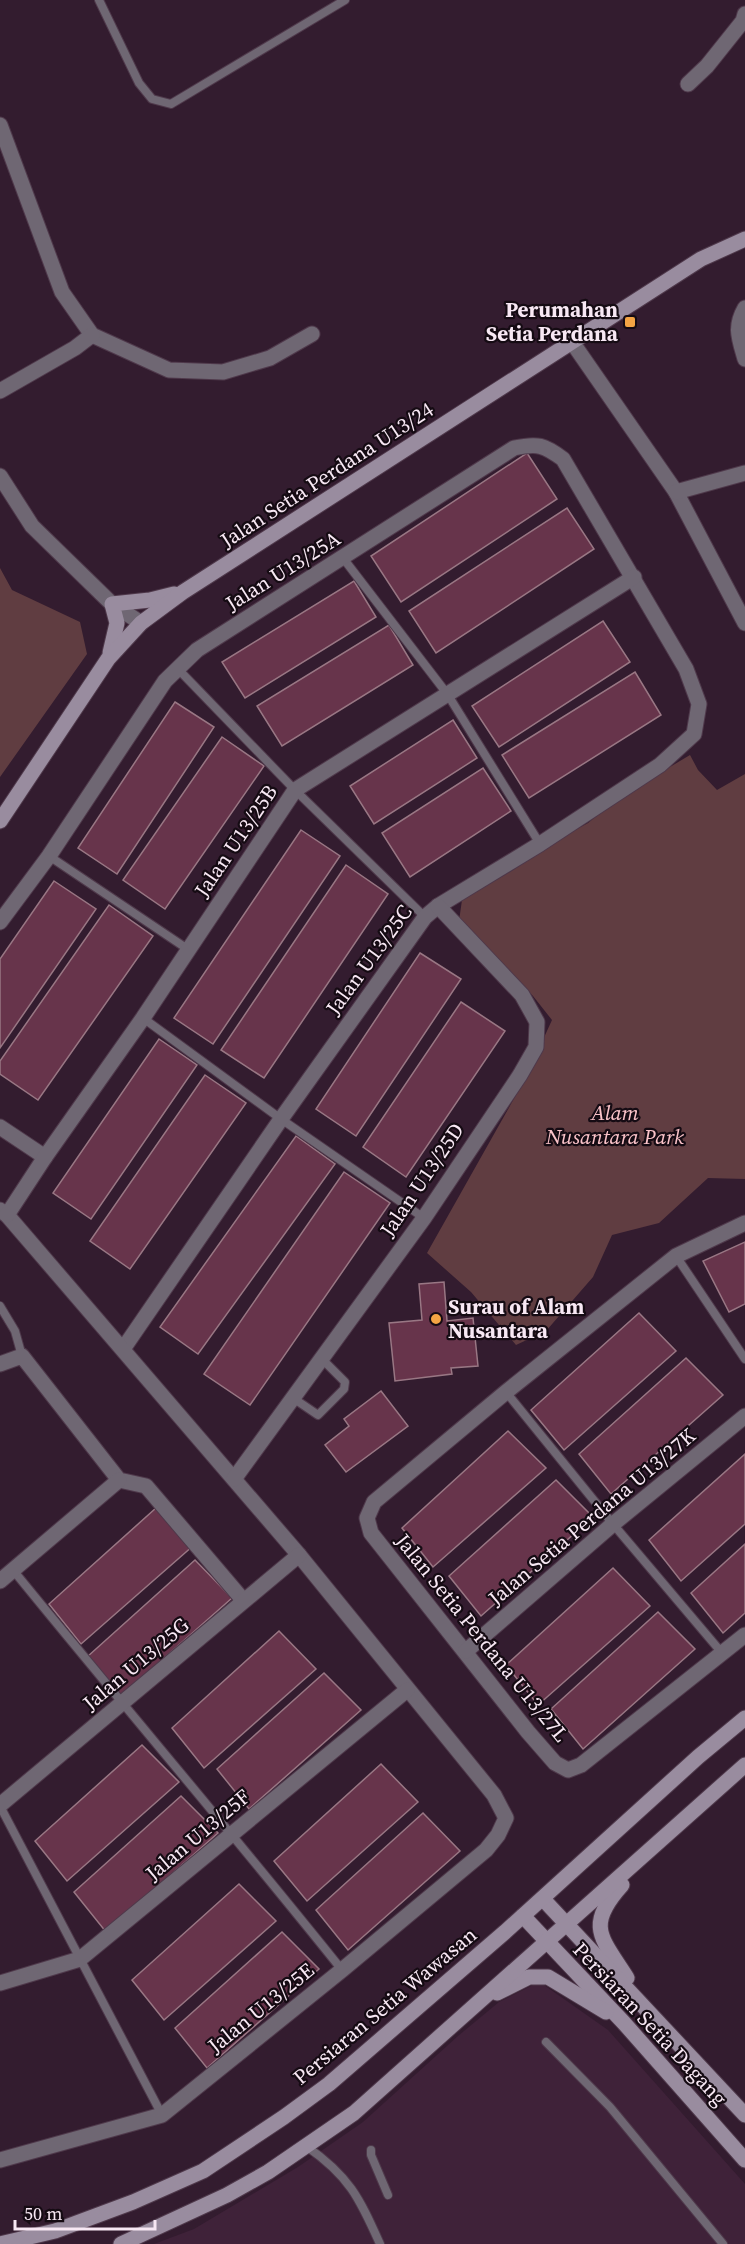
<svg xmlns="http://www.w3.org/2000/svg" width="745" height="2244" font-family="'Source Serif 4',serif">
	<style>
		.built { fill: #3f2239 }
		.green { fill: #603d41 }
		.building { fill: #67344b; stroke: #997784; stroke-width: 1.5 }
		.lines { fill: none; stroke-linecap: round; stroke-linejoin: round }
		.lane-casing { stroke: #4f394b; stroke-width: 10 }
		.street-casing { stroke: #4f394b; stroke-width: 17 }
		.secondary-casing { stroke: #4f394b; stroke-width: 17 }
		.lane { stroke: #6f6773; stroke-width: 8 }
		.street { stroke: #6f6773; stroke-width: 15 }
		.secondary { stroke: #998c9f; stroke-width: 15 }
		.poi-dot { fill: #f4a444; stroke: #150b13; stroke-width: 2 }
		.labels { text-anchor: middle; stroke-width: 4.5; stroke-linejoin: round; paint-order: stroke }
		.poi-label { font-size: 21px; font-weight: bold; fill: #f8e8f4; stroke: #150b13; text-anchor: end }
		.street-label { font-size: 21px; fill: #f8e8f4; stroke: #150b13 }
		.park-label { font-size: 21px; font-style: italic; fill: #fcc4ca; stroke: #150b13 }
	</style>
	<rect width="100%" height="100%" fill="#331c2f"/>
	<path class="built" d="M533 1985H544L608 2030 745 2184V2244H154L194 2229 298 2167 363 2122 458 2036 499 2002Z"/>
	<g class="green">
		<path d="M0 568 12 590 80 622 87 654 0 777Z"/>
		<path d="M690 755 698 770 717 790 745 774V1179L708 1178 659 1223 612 1235 593 1277 546 1331 516 1345 471 1292 427 1253 525 1079 552 1020 533 996 480 940 458 928 462 900 513 870 566 835 588 823 618 798Z"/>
	</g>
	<g class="building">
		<path d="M527 453 557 499 401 602 371 556Z"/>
		<path d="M567 508 594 549 436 653 409 611Z"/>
		<path d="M354 581 376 617 245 698 222 662Z"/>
		<path d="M603 621 630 662 499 747 472 706Z"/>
		<path d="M389 625 413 665 282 746 257 706Z"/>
		<path d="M635 672 661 715 529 798 502 755Z"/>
		<path d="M175 702 214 727 117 874 78 848Z"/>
		<path d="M453 720 477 758 374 824 350 786Z"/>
		<path d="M222 737 264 766 165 909 123 880Z"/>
		<path d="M483 768 511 811 410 877 382 833Z"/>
		<path d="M301 830 340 856 213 1044 174 1018Z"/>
		<path d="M346 865 388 894 264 1078 221 1050Z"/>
		<path d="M54 881 96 909 0 1048V959Z"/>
		<path d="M109 905 153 936 38 1100 0 1074V1061Z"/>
		<path d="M420 953 461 979 356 1136 316 1109Z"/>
		<path d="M461 1002 505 1031 406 1177 363 1147Z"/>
		<path d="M159 1039 197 1065 91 1219 53 1193Z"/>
		<path d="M205 1075 246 1103 130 1269 90 1241Z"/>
		<path d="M296 1136 335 1164 198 1354 160 1327Z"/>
		<path d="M344 1172 390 1203 250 1405 204 1374Z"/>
		<path d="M745 1242V1304L729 1312 703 1261Z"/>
		<path d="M444 1282 447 1321 473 1318 478 1366 451 1368 452 1374 395 1381 389 1323 422 1320 419 1284Z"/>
		<path d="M639 1313 676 1351 564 1450 531 1410Z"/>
		<path d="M686 1358 723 1395 611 1494 579 1454Z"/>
		<path d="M381 1391 408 1426 346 1472 325 1445 349 1426 344 1419Z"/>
		<path d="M508 1431 546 1468 433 1567 402 1528Z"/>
		<path d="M745 1454V1524L681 1581 649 1540Z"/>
		<path d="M556 1480 593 1517 481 1616 449 1576Z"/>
		<path d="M156 1508 194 1545 81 1644 49 1604Z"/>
		<path d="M745 1544V1613L723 1633 691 1593Z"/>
		<path d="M195 1560 232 1598 120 1697 87 1657Z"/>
		<path d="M613 1568 650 1606 538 1705 506 1665Z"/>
		<path d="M658 1612 695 1649 583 1749 551 1709Z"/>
		<path d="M279 1631 316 1669 204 1768 172 1728Z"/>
		<path d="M324 1673 361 1710 249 1809 217 1769Z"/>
		<path d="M142 1745 179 1782 67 1881 35 1841Z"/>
		<path d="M381 1764 418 1802 307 1901 274 1861Z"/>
		<path d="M181 1796 218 1833 106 1932 74 1892Z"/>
		<path d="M423 1813 460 1851 348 1950 316 1910Z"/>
		<path d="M239 1884 276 1921 164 2020 132 1980Z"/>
		<path d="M282 1932 319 1969 207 2068 175 2028Z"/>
	</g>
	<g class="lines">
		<g class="lane-casing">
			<g id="lane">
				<path d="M99 0 139 83 152 99 171 104 345 0"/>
				<path d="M343 558 448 695 540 844"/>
				<path d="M177 668 295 790 425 917"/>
				<path d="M49 856 189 950"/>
				<path d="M143 1018 281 1119 424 1218"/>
				<path d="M676 1256 745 1359"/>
				<path d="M0 1306 15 1331 22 1356"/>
				<path d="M506 1392 613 1524 722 1653"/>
				<path d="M293 1398 318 1415 344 1389 345 1382 322 1359"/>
				<path d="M13 1570C122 1704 234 1835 342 1970"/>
				<path d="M0 1806 162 2115"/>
				<path d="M546 2042 610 2107 723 2244"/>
				<path d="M306 2146C349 2176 359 2197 380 2244"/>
				<path d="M371 2150V2155L388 2195"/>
			</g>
		</g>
		<g class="street-casing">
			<g id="street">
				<path d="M688 84 707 66 743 21 745 14"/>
				<path d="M0 125 62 292 92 335 169 370 223 372 270 358 312 334"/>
				<path d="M745 308C734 327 739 338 745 359"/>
				<path d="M572 342 676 492 745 623"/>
				<path d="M0 391 75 348 92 335"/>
				<path d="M0 476 32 526 112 604 141 623"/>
				<path d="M676 492 745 473"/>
				<path d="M0 922 49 856 165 681 197 650 514 448C538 443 544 445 563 459L686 669 699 704 694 734 660 765 540 844 438 906 425 917 281 1119 123 1349"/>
				<path d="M0 1127 45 1157"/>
				<path d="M0 1210 7 1215 299 1555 494 1795 506 1818 498 1835 486 1850 342 1970 162 2115 0 2160"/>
				<path d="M7 1215 45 1157 143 1018 295 790 634 577"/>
				<path d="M745 1223 676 1256 506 1392 374 1502 367 1518 371 1533 528 1732 555 1763 568 1770 581 1765 745 1635"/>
				<path d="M0 1364 22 1356 119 1480 146 1486 243 1600"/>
				<path d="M234 1479 424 1218 520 1075 536 1047 537 1022 522 995 438 906"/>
				<path d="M0 1581 119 1480"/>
				<path d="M466 1651 613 1524 745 1416"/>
				<path d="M0 1805 299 1555"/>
				<path d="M0 1983 80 1959 407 1690"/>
			</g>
		</g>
		<g class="secondary-casing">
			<g id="secondary">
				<path d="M110 653 117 623 112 604 150 600 174 594"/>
				<path d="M0 821 108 659 141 623 183 592 701 259 745 239"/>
				<path d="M622 1885C585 1926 601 1937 627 1978"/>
				<path d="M543 1899 745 2115"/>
				<path d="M523 1916 624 2023 745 2160"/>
				<path d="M497 1993 529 1977H548L606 2012"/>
				<path d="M0 2244 55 2231 133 2202 203 2171 284 2117 329 2084 505 1932 698 1757 745 1718"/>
				<path d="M121 2244 227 2195 268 2172 354 2113 745 1765"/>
			</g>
		</g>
		<use href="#lane" class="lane"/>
		<use href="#street" class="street"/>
		<use href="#secondary" class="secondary"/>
	</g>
	<g class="poi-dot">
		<rect x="624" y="316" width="12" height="12" rx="3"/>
		<circle cx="436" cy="1319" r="6"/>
	</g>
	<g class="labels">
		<g class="poi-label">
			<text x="618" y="317">Perumahan<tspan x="618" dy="24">Setia Perdana</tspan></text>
			<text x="448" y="1314" text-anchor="start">Surau of Alam<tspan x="448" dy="24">Nusantara</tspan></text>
		</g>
		<g class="street-label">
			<text transform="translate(327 475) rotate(-33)" y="7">Jalan Setia Perdana U13/24</text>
			<text transform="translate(283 571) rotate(-32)" y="7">Jalan U13/25A</text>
			<text transform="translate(236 841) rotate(-56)" y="7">Jalan U13/25B</text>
			<text transform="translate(369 960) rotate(-54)" y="7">Jalan U13/25C</text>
			<text transform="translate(422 1180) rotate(-56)" y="7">Jalan U13/25D</text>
			<text transform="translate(592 1517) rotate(-40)" y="7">Jalan Setia Perdana U13/27K</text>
			<text transform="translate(482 1638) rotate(51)" y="7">Jalan Setia Perdana U13/27L</text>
			<text transform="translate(136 1664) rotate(-40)" y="7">Jalan U13/25G</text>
			<text transform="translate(198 1835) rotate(-40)" y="7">Jalan U13/25F</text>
			<text transform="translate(385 2006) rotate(-40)" y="7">Persiaran Setia Wawasan</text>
			<text transform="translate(261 2008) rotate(-39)" y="7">Jalan U13/25E</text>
			<text transform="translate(650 2024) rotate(47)" y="7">Persiaran Setia Dagang</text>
		</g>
		<g class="park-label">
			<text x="615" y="1120">Alam<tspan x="615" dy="24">Nusantara Park</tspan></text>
		</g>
	</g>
	<path d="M15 2220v9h140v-9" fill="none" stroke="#f8e8f4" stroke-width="3"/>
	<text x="24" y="2220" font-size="18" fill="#f8e8f4" stroke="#150b13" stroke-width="4.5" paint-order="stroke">50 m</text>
</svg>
